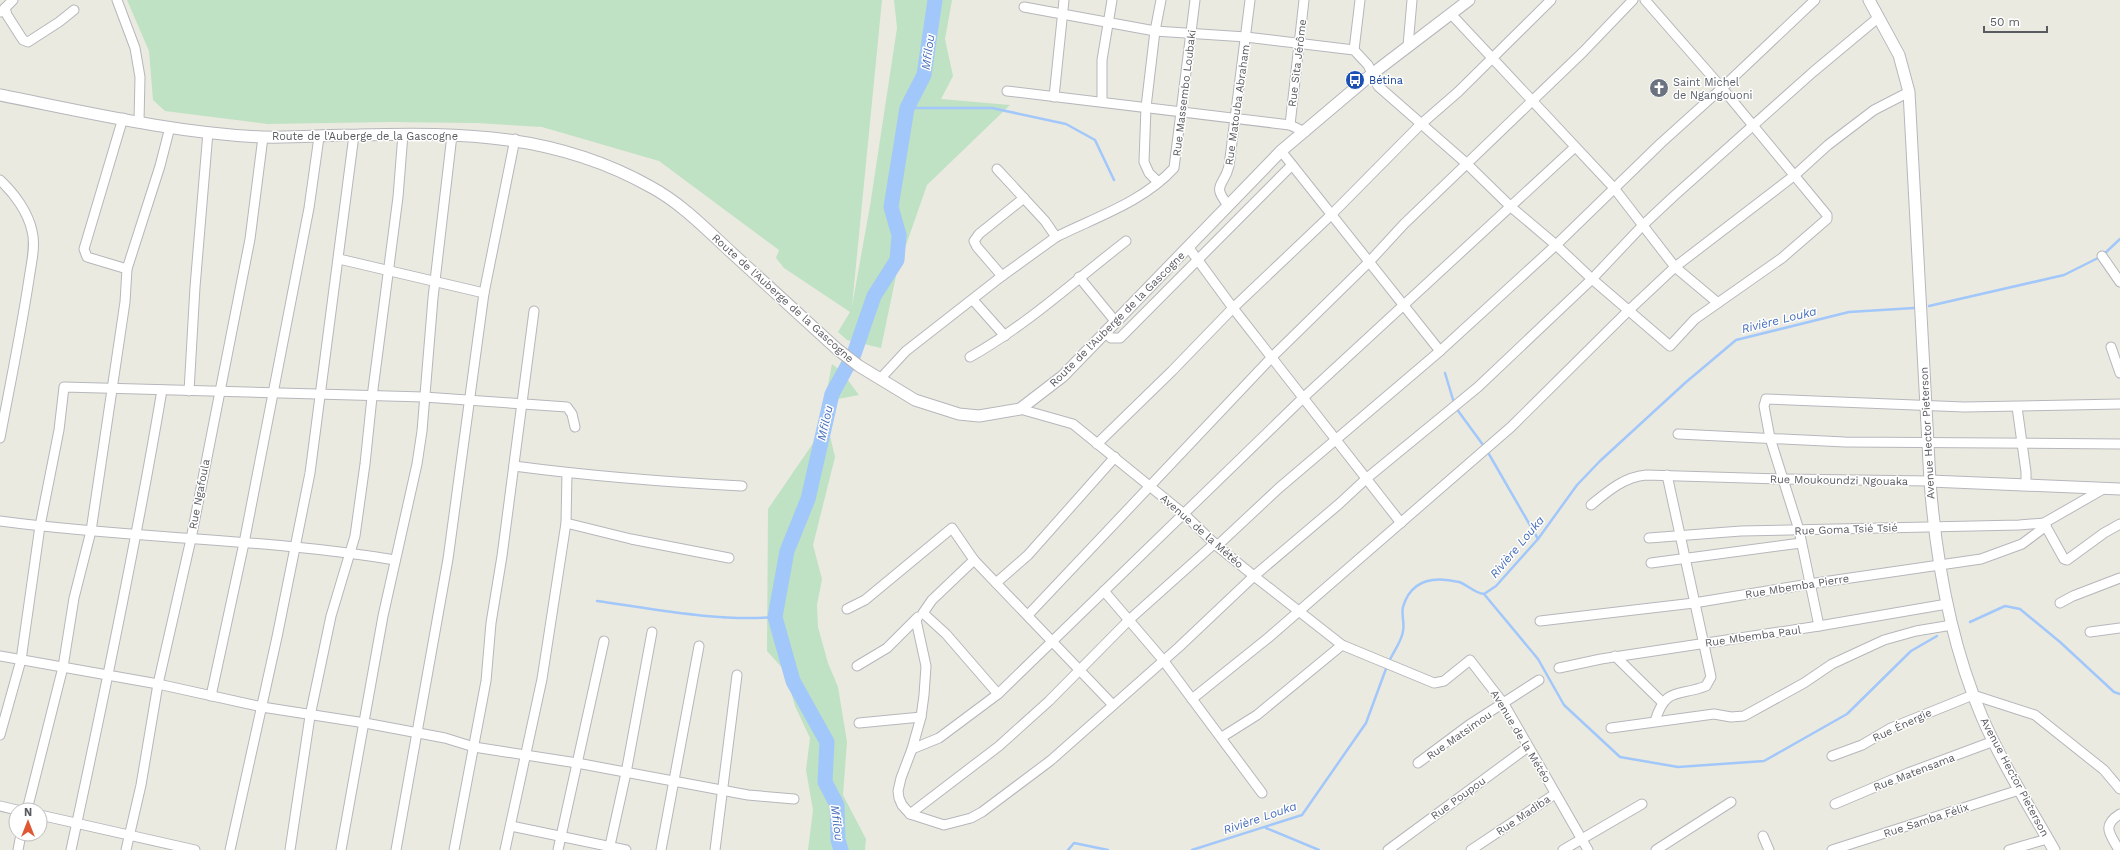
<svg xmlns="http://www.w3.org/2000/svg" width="2120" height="850" font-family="'Work Sans',sans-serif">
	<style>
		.green { fill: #bee2c3 }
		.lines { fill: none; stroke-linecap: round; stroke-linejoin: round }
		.stream { stroke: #a2c7fa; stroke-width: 2.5 }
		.river { stroke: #a2c7fa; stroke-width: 15 }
		.minor-casing { stroke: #b6b7bc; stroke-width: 11 }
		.tertiary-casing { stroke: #b6b7bc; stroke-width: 13 }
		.minor { stroke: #fff; stroke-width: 9 }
		.tertiary { stroke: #fff; stroke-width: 11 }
		.labels { text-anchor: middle; stroke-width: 3; stroke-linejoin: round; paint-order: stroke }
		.street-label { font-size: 11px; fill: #595b60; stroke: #fff }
		.transit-label { font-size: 11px; fill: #164399; stroke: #fff; text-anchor: start }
		.worship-label { font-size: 11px; fill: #5b616d; stroke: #fff; text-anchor: start }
		.water-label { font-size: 12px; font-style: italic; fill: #476fbb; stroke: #fff }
	</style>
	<rect width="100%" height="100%" fill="#ebeae0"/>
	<g class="green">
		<path d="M127 0H882L852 306 870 206 897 28 894 0H952L945 39 953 76 941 99 1010 105 927 185 897 271 881 348 847 340 838 332 850 312 784 268 776 258 779 250 659 161 542 127 477 123 389 122 267 124 165 111 153 100 149 51Z"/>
		<path d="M832 364 841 371 859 395 838 399 830 436 835 457 813 545 822 579 817 605 818 627 828 663 838 687 847 742 843 795 866 839 865 850H808L813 810 806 770 810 738 795 706 785 671 767 651 768 509 818 436Z"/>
	</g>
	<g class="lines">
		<g class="stream">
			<path d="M907 108H992L1066 124 1095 140 1114 180"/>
			<path d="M1929 306 2064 275 2102 256 2120 239"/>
			<path d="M1445 373 1454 403"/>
			<path d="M1456 408 1486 449 1538 539"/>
			<path d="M1484 594 1538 659 1564 705 1620 757 1678 767 1764 761 1847 714 1911 651 1937 636"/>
			<path d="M597 601C654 609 719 622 775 617"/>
			<path d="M1970 622 2005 606 2020 609 2060 642 2114 692 2120 694"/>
			<path d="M1389 662C1393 652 1402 641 1403 631 1405 623 1401 615 1403 607 1411 579 1434 576 1459 582 1468 585 1474 593 1484 594L1496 586 1538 539 1577 485 1600 461 1685 383 1736 340 1849 312 1914 308"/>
			<path d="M1266 828 1319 850"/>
			<path d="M1068 850 1074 843 1108 850"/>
			<path d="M1192 850 1302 815 1366 723 1387 666"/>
		</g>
		<path class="river" d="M841 850 838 840 837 805 825 782 827 742 793 681 775 617 787 551 808 499 832 394 854 354 874 296 897 260 899 235 891 207 907 108 924 75 935 0"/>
		<g class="minor-casing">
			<g id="minor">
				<path d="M117 0 135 48 140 77 139 121"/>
				<path d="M1024 7 1155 31 1246 37 1354 50 1368 65 1378 86 1466 163 1511 207 1556 245 1592 279 1670 346 1695 319 1782 258 1827 219V215L1722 88 1645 0"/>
				<path d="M5 8 7 15 23 40 28 42 59 22 74 10"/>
				<path d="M1 12 13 0"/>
				<path d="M1451 14 1614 188 1675 267 1718 303"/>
				<path d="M1408 46 1412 0"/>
				<path d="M1354 50 1360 0"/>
				<path d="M1007 91 1290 125 1305 132"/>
				<path d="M1054 97 1064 0"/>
				<path d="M1102 101V60L1112 0"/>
				<path d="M123 118 84 249 87 257 127 269"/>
				<path d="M1290 125 1304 0"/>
				<path d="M1281 151 1440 351"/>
				<path d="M0 180C14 193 28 212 32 231 36 245 31 265 29 279 21 332 10 385 0 438"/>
				<path d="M1158 182 1149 173 1144 162 1146 107 1155 31 1161 0"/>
				<path d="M1228 205C1211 184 1224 187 1229 166L1250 0"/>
				<path d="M1056 237C1096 217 1143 202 1174 168L1195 0"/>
				<path d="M1189 248 1233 308 1401 523"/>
				<path d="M2102 256 2120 282"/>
				<path d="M339 259 484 293"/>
				<path d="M1002 276 977 247 974 241 979 234 1024 198"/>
				<path d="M1079 277 1115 321"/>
				<path d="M973 300 1005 336"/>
				<path d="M1105 332 1111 338H1120L1292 165"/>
				<path d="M2111 347 2120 373"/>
				<path d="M970 357C1027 325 1074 281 1126 241"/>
				<path d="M880 379 906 351 1002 276 1056 237 1045 221 997 169"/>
				<path d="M189 391 195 287 208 132"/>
				<path d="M2017 407 2026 472V484"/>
				<path d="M1020 409 1073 424 1184 514 1217 546 1254 576 1342 645 1434 683 1444 681 1470 660 1504 704 1588 850"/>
				<path d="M1678 434 1845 442 2120 444"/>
				<path d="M1097 444 1172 371 1233 308 1331 215 1420 125 1458 92 1551 0"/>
				<path d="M514 466C590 476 665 482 742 486"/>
				<path d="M1591 505C1608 491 1624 477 1646 475L1784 479 1930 481"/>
				<path d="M0 521C131 539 265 538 395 560"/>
				<path d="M566 523 631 539 729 558"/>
				<path d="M2044 523 2064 559 2067 560 2104 533 2120 524"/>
				<path d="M1649 538 1741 531 2019 525 2044 523 2105 488"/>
				<path d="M1217 546 1279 488 1440 351 1556 245 1661 143 1722 88 1815 0"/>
				<path d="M974 560 932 600 923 613 946 634 998 694"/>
				<path d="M1651 563 1801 543"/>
				<path d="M996 583 1028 555 1115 457"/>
				<path d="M1104 591 1163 660 1262 793"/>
				<path d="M2060 603 2073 596 2120 578"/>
				<path d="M847 609 865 600 952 528 974 560 1113 705"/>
				<path d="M1028 615 1272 357 1369 262 1404 224 1583 52 1633 0"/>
				<path d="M916 620 926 666 924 695 921 717 912 749 901 778 898 791 899 798 902 805 910 814 944 825 971 818 982 812 1050 761 1179 647 1254 576 1339 504 1367 478 1478 387 1592 279 1643 225 1674 196 1813 72 1879 17"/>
				<path d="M1540 621 1694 603 1809 584 1981 559 2022 544 2046 526"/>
				<path d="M1819 626 1799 530 1770 438 1764 406 1766 399 1964 407 2120 404"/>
				<path d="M2090 632 2120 628"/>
				<path d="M0 656 158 684 262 707 365 723 445 738 474 747 577 763 748 795 794 799"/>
				<path d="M1615 656 1662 702"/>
				<path d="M857 666 887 648 918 617"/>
				<path d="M1559 668 1601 659 1819 626 1947 604"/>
				<path d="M211 696 244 543 309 208 319 137"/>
				<path d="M1192 699 1268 638 1511 427 1628 311 1675 267 1795 175 1828 145 1874 110 1909 92"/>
				<path d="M1655 721C1666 686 1678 697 1706 686L1711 677 1667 475"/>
				<path d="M859 723 921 717"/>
				<path d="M1611 728 1714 714 1731 717 1744 716 1804 683 1832 664 1884 640 1916 631 1952 625"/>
				<path d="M0 735 21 660 40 526 59 430 64 387 424 397 567 407 572 414 575 427"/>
				<path d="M1222 737 1257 715 1342 645"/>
				<path d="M912 749 939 738 998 694 1304 397 1575 147"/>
				<path d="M1832 756 1862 745 1891 728 1973 695 2035 715 2104 770 2120 789"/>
				<path d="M1418 763 1469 725 1539 680"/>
				<path d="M1835 804 1908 773 1994 741"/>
				<path d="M0 806 17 810"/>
				<path d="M27 810 63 667 74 598 91 531 125 302 127 269 160 166 170 127"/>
				<path d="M910 814 999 746 1049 701 1130 619 1215 543"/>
				<path d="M40 815 195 850"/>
				<path d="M511 826 626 850"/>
				<path d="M1763 836 1769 850"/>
				<path d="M18 850 21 834"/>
				<path d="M71 850C104 697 136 544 162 390"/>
				<path d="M126 850 141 785 158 684 191 539 250 239 263 137"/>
				<path d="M230 850 277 637 310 473 354 135"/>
				<path d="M290 850 310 716 331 616 355 536 365 464 372 397 398 197 403 134"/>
				<path d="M341 850 383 616 417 464 422 431 433 298 452 135"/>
				<path d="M396 850 448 559 484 293 515 139"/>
				<path d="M454 850 486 681 491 623 502 556 534 311"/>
				<path d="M505 850 542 679 566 523 567 473"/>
				<path d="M558 850 604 641"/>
				<path d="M609 850 626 773 652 632"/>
				<path d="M661 850 699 646"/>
				<path d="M715 850 737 675"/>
				<path d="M1388 850 1528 747"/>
				<path d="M1471 850 1555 794"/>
				<path d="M1563 850 1642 804"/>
				<path d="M1656 850 1731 802"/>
				<path d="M1832 850 2019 790"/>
				<path d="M2009 850 2047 839"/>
				<path d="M2119 850C2110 834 2101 826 2120 814"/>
			</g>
		</g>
		<g class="tertiary-casing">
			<g id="tertiary">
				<path d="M1869 0 1899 55 1909 92 1930 481C1936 561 1950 642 1982 717 2002 763 2029 806 2054 850"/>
				<path d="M0 95C86 112 174 133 262 137 294 138 326 135 358 135 463 132 557 134 651 187 681 203 707 230 732 253 767 285 802 317 837 349L859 366 915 400 959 414 979 416 1020 409 1063 376 1281 151 1372 74 1469 0"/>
				<path d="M1930 481 2120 489"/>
			</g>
		</g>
		<use href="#minor" class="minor"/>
		<use href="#tertiary" class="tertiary"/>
	</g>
	<defs>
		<g id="bus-disc" transform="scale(1)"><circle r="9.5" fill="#1a4fb4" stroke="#fff"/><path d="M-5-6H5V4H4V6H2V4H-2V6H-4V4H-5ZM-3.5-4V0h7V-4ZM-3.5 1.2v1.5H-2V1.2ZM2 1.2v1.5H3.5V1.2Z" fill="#fff"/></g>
		<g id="church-disc" transform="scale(1)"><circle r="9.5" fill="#6b7280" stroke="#fff"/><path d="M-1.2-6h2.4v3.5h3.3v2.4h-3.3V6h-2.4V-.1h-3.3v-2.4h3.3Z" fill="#fff"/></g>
	</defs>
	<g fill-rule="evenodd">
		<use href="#bus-disc" x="1355" y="80"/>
		<use href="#church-disc" x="1659" y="88"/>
	</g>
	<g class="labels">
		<g class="street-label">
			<text transform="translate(1297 63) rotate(-83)" y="4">Rue Sita Jérôme</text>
			<text transform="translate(1184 93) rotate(-83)" y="4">Rue Massembo Loubaki</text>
			<text transform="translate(1237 105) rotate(-82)" y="4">Rue Matouba Abraham</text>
			<text x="365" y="140">Route de l'Auberge de la Gascogne</text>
			<text transform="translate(783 298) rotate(42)" y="4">Route de l'Auberge de la Gascogne</text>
			<text transform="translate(1117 319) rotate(-45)" y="4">Route de l'Auberge de la Gascogne</text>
			<text transform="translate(1927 433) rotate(-93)" y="4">Avenue Hector Pieterson</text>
			<text transform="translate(1839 480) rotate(1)" y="4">Rue Moukoundzi Ngouaka</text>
			<text transform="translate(199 494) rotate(-79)" y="4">Rue Ngafoula</text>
			<text transform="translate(1846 529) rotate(-2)" y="4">Rue Goma Tsié Tsié</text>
			<text transform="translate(1202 531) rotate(41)" y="4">Avenue de la Météo</text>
			<text transform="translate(1797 586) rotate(-9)" y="4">Rue Mbemba Pierre</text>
			<text transform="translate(1753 636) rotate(-8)" y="4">Rue Mbemba Paul</text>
			<text transform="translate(1902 725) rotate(-25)" y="4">Rue Énergie</text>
			<text transform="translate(1459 735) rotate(-35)" y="4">Rue Matsimou</text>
			<text transform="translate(1521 736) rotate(59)" y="4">Avenue de la Météo</text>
			<text transform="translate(1914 772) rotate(-21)" y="4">Rue Matensama</text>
			<text transform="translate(2015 777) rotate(62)" y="4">Avenue Hector Pieterson</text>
			<text transform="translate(1458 798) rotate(-36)" y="4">Rue Poupou</text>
			<text transform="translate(1523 815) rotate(-34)" y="4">Rue Madiba</text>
			<text transform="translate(1926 820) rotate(-18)" y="4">Rue Samba Félix</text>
		</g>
		<g class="transit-label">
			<text x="1369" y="84">Bétina</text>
		</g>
		<g class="worship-label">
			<text x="1673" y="86">Saint Michel<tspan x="1673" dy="13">de Ngangouoni</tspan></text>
		</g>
		<g class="water-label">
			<text transform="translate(928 52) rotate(-82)" y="4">Mfilou</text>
			<text transform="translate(1779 320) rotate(-14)" y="4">Rivière Louka</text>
			<text transform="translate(825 423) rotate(-77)" y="4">Mfilou</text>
			<text transform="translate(1517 547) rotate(-50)" y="4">Rivière Louka</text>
			<text transform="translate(1260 818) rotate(-19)" y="4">Rivière Louka</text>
			<text transform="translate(837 823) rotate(83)" y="4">Mfilou</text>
		</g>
	</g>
	<g transform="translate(28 822)"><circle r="19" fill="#ffffff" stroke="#bdbdbf"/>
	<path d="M0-3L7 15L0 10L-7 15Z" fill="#de5933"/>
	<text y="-6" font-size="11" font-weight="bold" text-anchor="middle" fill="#595b60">N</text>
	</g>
	<path d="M1984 26v6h63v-6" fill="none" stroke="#595b60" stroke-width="2"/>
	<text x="1990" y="26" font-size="12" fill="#595b60" stroke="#ffffff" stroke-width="3" paint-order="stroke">50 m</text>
</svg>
